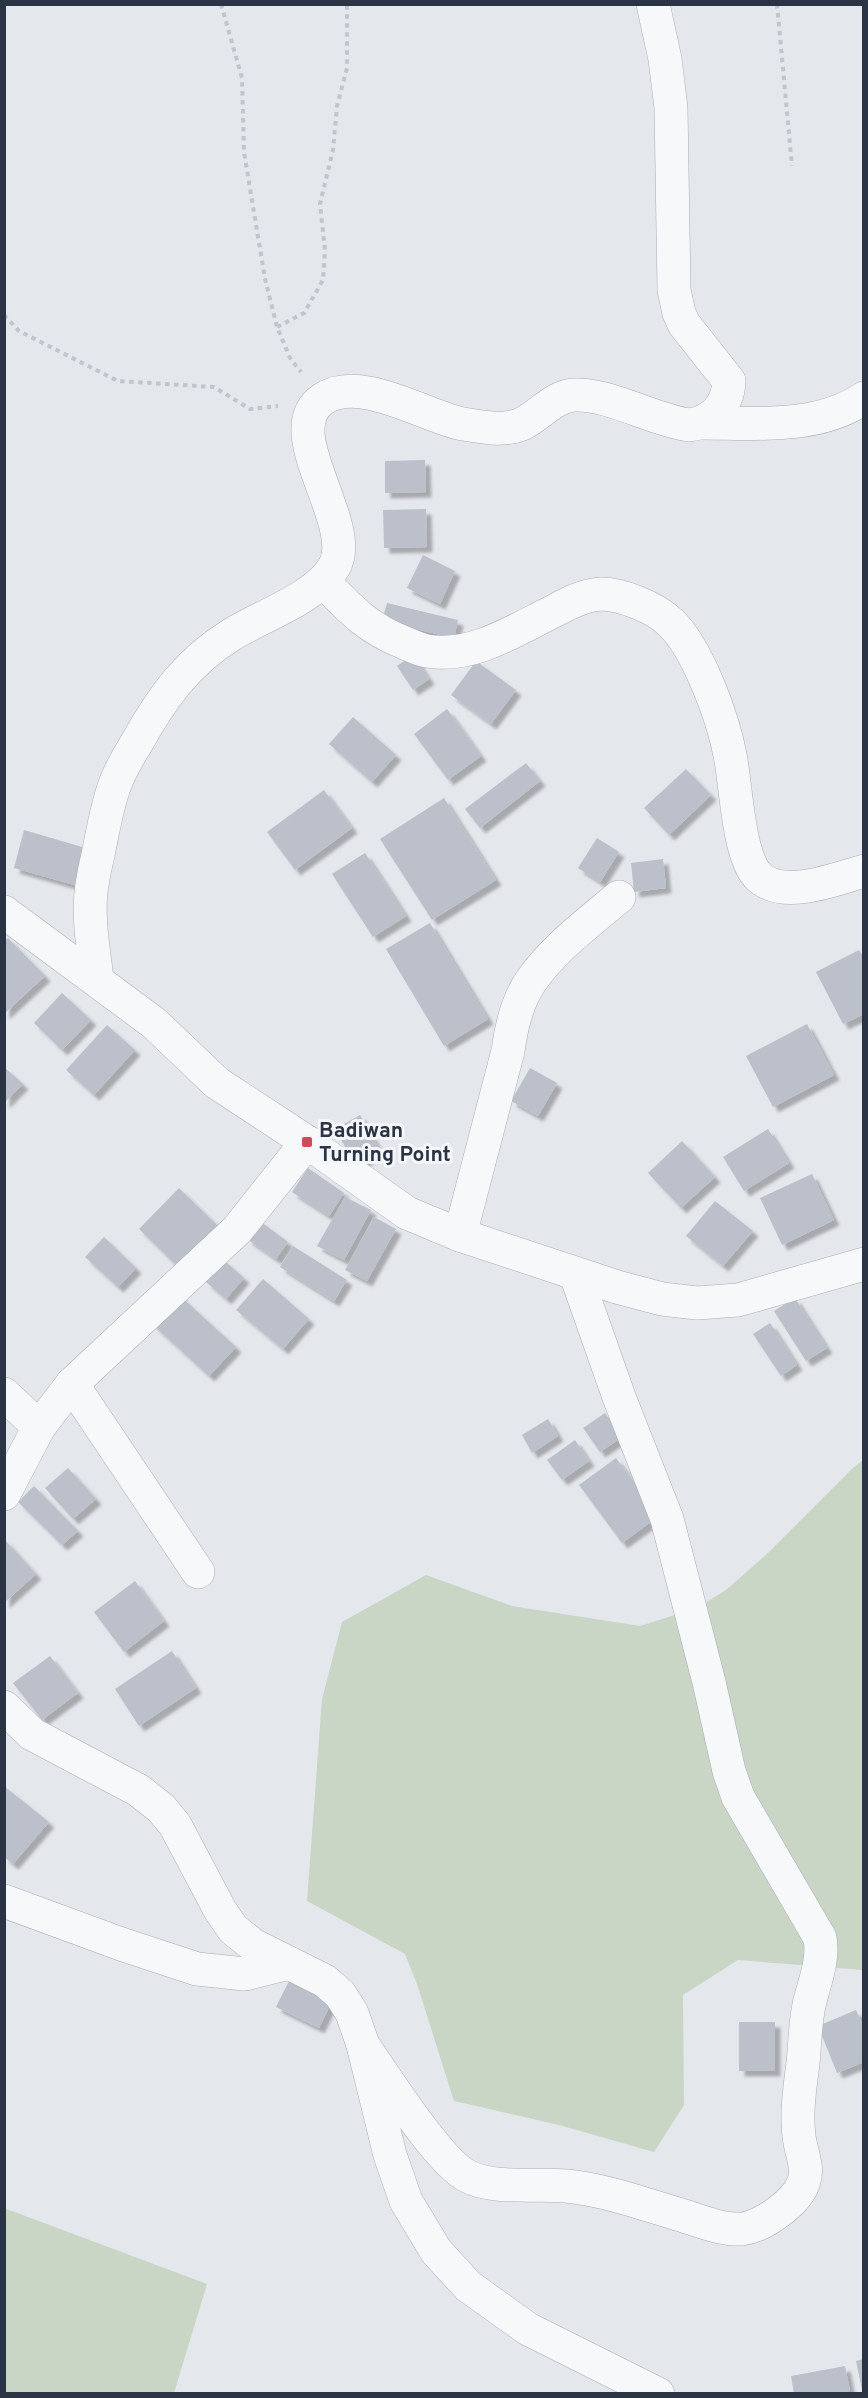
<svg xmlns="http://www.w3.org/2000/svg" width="868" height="2398" font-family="Overpass,sans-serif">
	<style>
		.green { fill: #c9d6c5 }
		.building { fill: #bbc0ca; filter: url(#shadow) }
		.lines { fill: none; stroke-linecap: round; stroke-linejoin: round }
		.minor-casing { stroke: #a9aeb7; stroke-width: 34 }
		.path { stroke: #c2c5cb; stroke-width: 4; stroke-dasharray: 4.5 4.5; stroke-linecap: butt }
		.minor { stroke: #f7f8fa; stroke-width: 33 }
		.poi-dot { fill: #d1495b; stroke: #f4f6f9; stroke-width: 2 }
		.labels { text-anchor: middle; stroke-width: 6; stroke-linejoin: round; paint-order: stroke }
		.poi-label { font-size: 21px; font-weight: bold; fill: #2b3445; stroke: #f4f6f9; text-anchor: start }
	</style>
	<defs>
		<filter id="shadow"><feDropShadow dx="5.5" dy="5.5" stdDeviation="1.5" flood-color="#0004"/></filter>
	</defs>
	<rect width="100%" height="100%" fill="#e4e7ec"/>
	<g class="green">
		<path d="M863 1460V1970L738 1960 683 1995 684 2105 654 2152 559 2125 454 2101 417 1984 405 1954 307 1901 322 1699 342 1622 426 1575 512 1606 640 1626 697 1608 726 1590 769 1552 852 1469Z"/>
		<path d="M4 2208 207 2284 174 2393H5Z"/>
	</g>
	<g class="building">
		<path d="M425 460 426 492 385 493V461Z"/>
		<path d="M426 509 427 547 384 548 383 510Z"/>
		<path d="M423 555 455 571 440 604 407 588Z"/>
		<path d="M387 603 458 620 454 638 382 621Z"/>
		<path d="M413 655 429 679 413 690 397 666Z"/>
		<path d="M476 661 516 690 491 724 451 695Z"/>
		<path d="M447 709 481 756 448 780 414 734Z"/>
		<path d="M353 717 396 755 372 782 329 744Z"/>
		<path d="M526 763 540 781 480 828 465 809Z"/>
		<path d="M686 769 711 795 669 835 644 808Z"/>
		<path d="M324 790 352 828 295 870 267 832Z"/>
		<path d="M444 798 496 880 432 920 380 839Z"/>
		<path d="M24 830 89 849 78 886 14 868Z"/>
		<path d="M597 838 619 852 600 882 578 868Z"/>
		<path d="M365 853 406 916 373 937 332 874Z"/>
		<path d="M663 859 666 888 634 892 631 863Z"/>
		<path d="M430 923 488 1019 444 1046 386 949Z"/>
		<path d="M8 938 45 976 4 1014V941Z"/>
		<path d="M859 950 864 958V1014L843 1024 816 972Z"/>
		<path d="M62 993 91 1020 62 1050 34 1023Z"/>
		<path d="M807 1024 834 1075 773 1107 746 1056Z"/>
		<path d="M107 1025 135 1050 94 1095 66 1070Z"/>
		<path d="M4 1067 23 1084 4 1103Z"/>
		<path d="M530 1068 557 1083 538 1116 511 1101Z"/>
		<path d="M360 1115 380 1151 356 1166 335 1129Z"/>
		<path d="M768 1129 789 1163 744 1191 723 1157Z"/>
		<path d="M682 1141 715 1177 681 1208 648 1173Z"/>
		<path d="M308 1168 344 1193 329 1216 292 1192Z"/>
		<path d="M812 1174 834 1220 782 1245 760 1198Z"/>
		<path d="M179 1188 217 1225 176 1265 139 1229Z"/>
		<path d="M345 1197 371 1210 344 1260 317 1246Z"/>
		<path d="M715 1201 753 1231 723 1266 686 1236Z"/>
		<path d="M374 1217 396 1229 367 1281 345 1270Z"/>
		<path d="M260 1221 288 1242 276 1259 247 1239Z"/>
		<path d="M104 1237 136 1268 118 1287 85 1257Z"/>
		<path d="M293 1246 347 1280 334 1301 280 1267Z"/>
		<path d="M225 1261 244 1278 226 1299 206 1282Z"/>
		<path d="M263 1279 309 1319 283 1349 236 1310Z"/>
		<path d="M178 1294 236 1347 209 1376 151 1323Z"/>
		<path d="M795 1298 827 1348 806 1361 774 1311Z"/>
		<path d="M770 1323 797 1365 781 1376 753 1334Z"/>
		<path d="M605 1413 622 1437 600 1452 583 1428Z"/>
		<path d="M548 1419 558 1436 532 1453 522 1435Z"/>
		<path d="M575 1440 589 1461 562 1480 547 1460Z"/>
		<path d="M616 1458 659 1516 622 1543 579 1485Z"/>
		<path d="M68 1468 96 1499 73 1519 45 1488Z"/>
		<path d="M34 1486 78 1531 62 1545 18 1502Z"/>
		<path d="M4 1539 36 1574 4 1603Z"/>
		<path d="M135 1581 164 1621 124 1652 94 1612Z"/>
		<path d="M172 1651 196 1688 139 1726 115 1689Z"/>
		<path d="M50 1656 78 1693 42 1720 13 1683Z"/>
		<path d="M4 1786 49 1822 13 1864 4 1857Z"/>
		<path d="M291 1977 334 1997 319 2028 276 2007Z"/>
		<path d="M856 2010 864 2028V2062L837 2073 818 2026Z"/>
		<rect x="739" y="2022" width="36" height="49"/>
		<path d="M864 2359V2390H862L856 2361Z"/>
		<path d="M845 2366 850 2391 794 2394 791 2376Z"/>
	</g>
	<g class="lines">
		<g class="minor-casing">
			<g id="minor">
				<path d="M701 423C754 423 817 430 864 398"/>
				<path d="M323 581C351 610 367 628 405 643 412 646 420 650 427 651 472 659 515 630 554 611 569 603 584 595 601 594 613 594 626 598 636 602 649 607 661 613 671 623 698 649 723 718 730 755 736 783 738 858 759 877 784 900 836 879 864 871"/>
				<path d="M4 912 154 1023 217 1083 307 1142 407 1213 460 1235 617 1287 662 1299 697 1303 738 1300 864 1264"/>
				<path d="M97 979C94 952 88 921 91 893 92 879 96 864 99 850 103 830 107 807 114 787 119 772 128 757 136 744 161 699 187 662 231 635 261 616 316 598 334 567 359 524 275 431 323 399 360 374 426 417 463 424 483 427 503 432 522 424 539 416 554 396 574 395 608 393 653 420 689 425 712 422 728 406 729 381L684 324 679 313 674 290 671 108 665 59 653 4"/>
				<path d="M460 1235 508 1051C511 1028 517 1001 531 981 553 949 589 922 619 897"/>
				<path d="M72 1384 198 1572"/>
				<path d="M4 1394 39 1427"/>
				<path d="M4 1494 39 1427 72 1384 237 1230 307 1142"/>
				<path d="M4 1707 32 1734 138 1790 161 1808 175 1825 220 1910 233 1929 253 1945 325 1981 340 1994 352 2013 363 2045 390 2155 406 2201 436 2251 468 2286 528 2329 658 2394"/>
				<path d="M4 1901 121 1944 197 1969 245 1974 289 1963"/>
				<path d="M363 2045C384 2075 438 2161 467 2176 494 2190 536 2183 566 2186 607 2190 646 2205 684 2216 702 2222 723 2230 742 2229 763 2226 798 2202 804 2181 809 2167 800 2149 799 2136 796 2112 800 2087 803 2063 805 2044 805 2024 809 2005 814 1983 824 1961 820 1938L738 1797 729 1771 709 1682 667 1519 619 1397 576 1275"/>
			</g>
		</g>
		<g class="path">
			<path d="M221 4 242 78 244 152 265 279 277 327 290 358 301 372"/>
			<path d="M777 4 792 166"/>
			<path d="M4 315 19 331 118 381 214 387 250 409 278 406"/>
			<path d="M277 327 304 313 323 280 325 250 320 204 333 150 337 106 347 68V4"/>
		</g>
		<use href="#minor" class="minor"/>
	</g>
	<rect class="poi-dot" x="301" y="1136" width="12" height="12" rx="3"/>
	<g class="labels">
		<g class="poi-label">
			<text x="319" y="1137">Badiwan<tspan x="319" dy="24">Turning Point</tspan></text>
		</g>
	</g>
	<rect width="868" height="2398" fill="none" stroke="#2b3445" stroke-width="12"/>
</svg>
